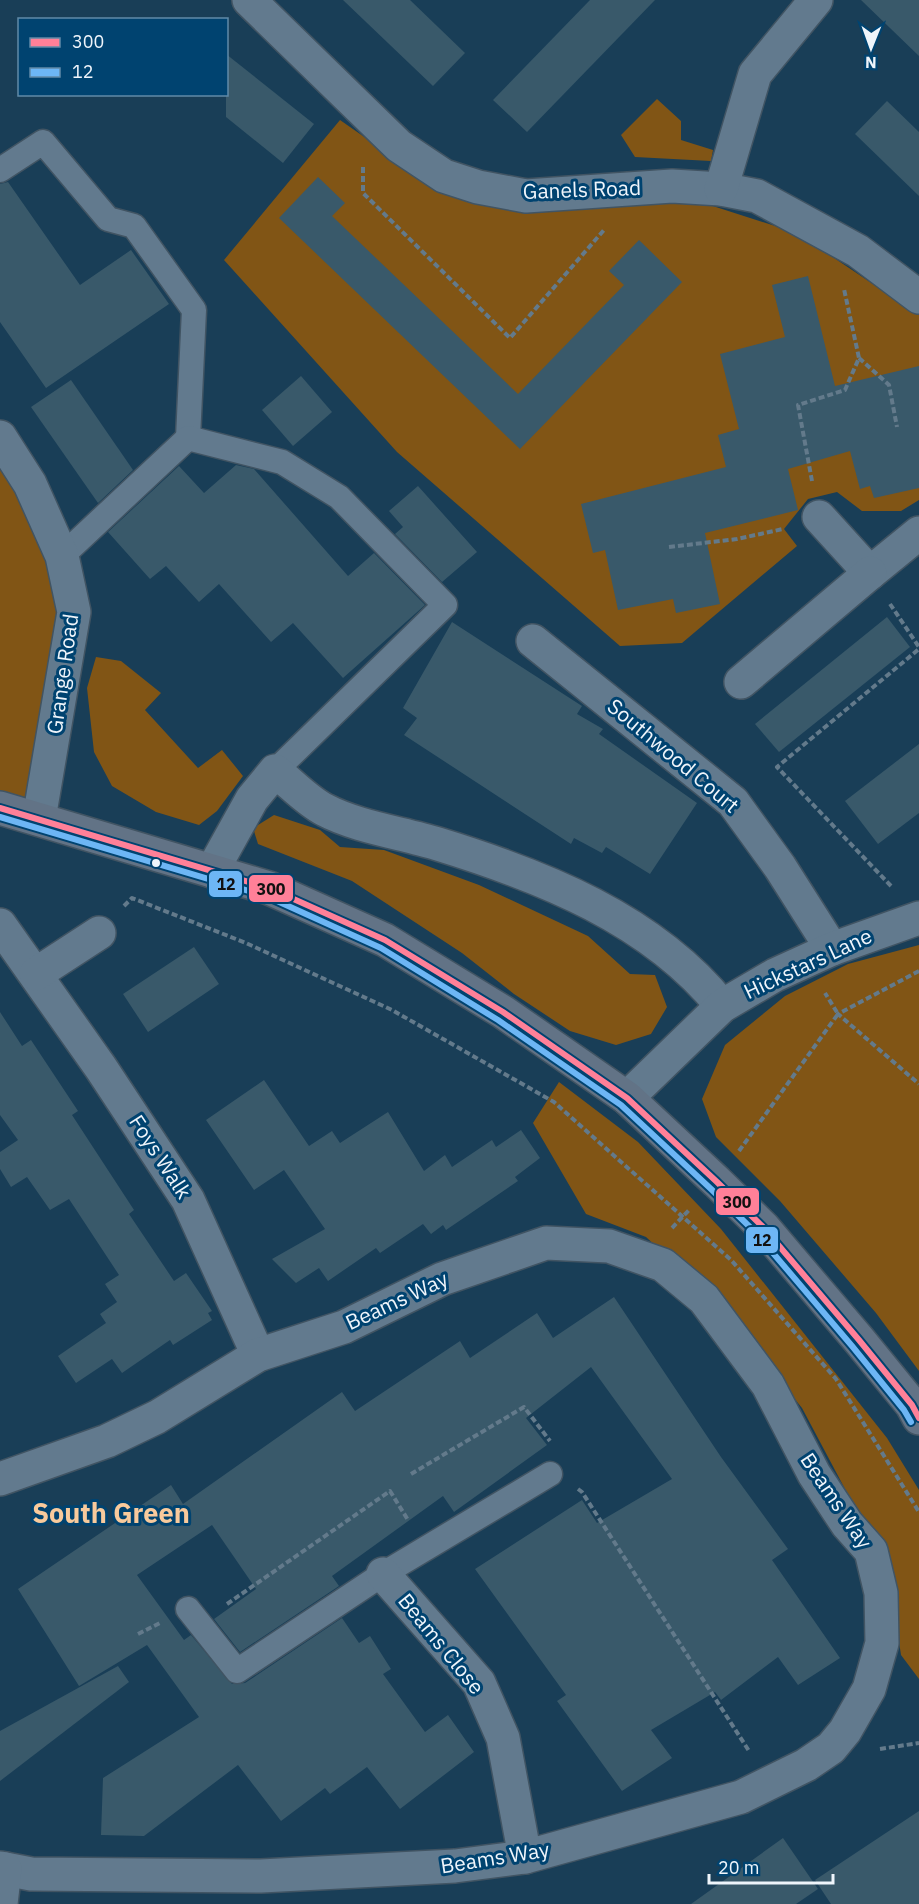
<svg xmlns="http://www.w3.org/2000/svg" width="919" height="1904" font-family="'IBM Plex Sans',sans-serif">
	<style>
		.green { fill: #815515 }
		.building { fill: #39596a }
		.lines { fill: none; stroke-linecap: round; stroke-linejoin: round }
		.lane-casing { stroke: #415463; stroke-width: 27 }
		.street-casing { stroke: #415463; stroke-width: 36 }
		.secondary-casing { stroke: #415463; stroke-width: 36 }
		.primary-casing { stroke: #415463; stroke-width: 36 }
		.path { stroke: #637a8b; stroke-width: 4; stroke-dasharray: 6 3; stroke-linecap: butt }
		.lane { stroke: #627a8e; stroke-width: 24 }
		.street { stroke: #627a8e; stroke-width: 33 }
		.secondary { stroke: #627a8e; stroke-width: 33 }
		.primary { stroke: #627386; stroke-width: 33 }
		.bus-1-casing { stroke: #004370; stroke-width: 10 }
		.bus-2-casing { stroke: #004370; stroke-width: 10 }
		.bus-1 { stroke: #ff8098; stroke-width: 6 }
		.bus-2 { stroke: #6db6f5; stroke-width: 6 }
		.bus-dot { fill: #eff5fb; stroke: #004370; stroke-width: 2 }
		.labels { text-anchor: middle; stroke-width: 6; stroke-linejoin: round; paint-order: stroke }
		.street-label { font-size: 21px; fill: #eff5fb; stroke: #004370 }
		.district-label { font-size: 27px; font-weight: bold; fill: #f8ca9c; stroke: #004370 }
		.line-badge { stroke: #004370; stroke-width: 2 }
		.pale-badge-label { font-size: 16px; text-anchor: middle; font-weight: bold; fill: #111 }
	</style>
	<rect width="100%" height="100%" fill="#193e57"/>
	<g class="green">
		<path d="M657 99 681 121V140L713 150 711 161 635 157 621 135Z"/>
		<path d="M340 120 443 192 688 198 797 233 919 315V500L901 511H862L837 492 808 499 784 529 797 546 682 643 620 646 397 452 224 260Z"/>
		<path d="M0 437 74 612 39 819 0 808Z"/>
		<path d="M96 657 121 661 161 693 145 710 198 768 222 750 243 776 217 811 199 825 156 812 112 786 94 752 87 688Z"/>
		<path d="M274 815 320 830 340 847 384 850 479 885 588 936 630 974 655 975 667 1007 651 1034 616 1045 570 1031 514 994 462 953 352 881 258 844 253 828Z"/>
		<path d="M919 945V1371L876 1313 780 1201 716 1137 702 1099 725 1045 785 996 848 964Z"/>
		<path d="M559 1082 638 1142 721 1229 887 1438 919 1490V1679L901 1655 888 1570 802 1408 719 1305 646 1237 586 1214 533 1123Z"/>
	</g>
	<g class="building">
		<path d="M343 0H410L465 53 433 86Z"/>
		<path d="M590 0H655L527 132 493 100Z"/>
		<path d="M861 0H919V56Z"/>
		<path d="M226 54 314 124 283 163 226 117Z"/>
		<path d="M887 101 919 132V196L855 134Z"/>
		<path d="M318 177 345 203 332 216 518 394 624 285 609 271 639 240 682 282 520 449 279 218Z"/>
		<path d="M8 182 80 285 131 250 169 304 46 388 0 322V184Z"/>
		<path d="M808 276 835 386 919 366V488L874 498 870 486 860 489 850 451 788 469 798 510 705 533 720 604 676 613 673 599 618 610 605 550 593 553 581 504 726 467 718 435 739 429 720 354 785 337 772 285Z"/>
		<path d="M301 376 332 412 293 446 262 410Z"/>
		<path d="M71 380 133 470 98 503 31 407Z"/>
		<path d="M236 465 254 469 348 576 374 553 425 605 343 678 293 623 271 642 219 584 199 602 166 566 150 579 108 532 179 466 204 493Z"/>
		<path d="M418 486 477 552 442 582 395 534 403 527 389 511Z"/>
		<path d="M887 617 910 647 779 752 755 724Z"/>
		<path d="M452 622 582 706 577 714 603 729 599 734 697 803 650 874 606 847 602 853 574 838 571 844 404 735 417 718 403 708Z"/>
		<path d="M919 744V813L878 844 845 801Z"/>
		<path d="M194 947 219 984 148 1032 123 994Z"/>
		<path d="M0 1012 22 1046 31 1040 78 1111 72 1115 134 1210 129 1214 174 1281 186 1273 212 1311 208 1313 212 1320 173 1345 170 1340 122 1373 112 1359 76 1383 58 1356 106 1323 100 1314 117 1302 105 1284 119 1275 69 1199 50 1210 27 1177 11 1187 0 1169V1152L18 1140 0 1115Z"/>
		<path d="M264 1080 309 1146 332 1131 340 1143 388 1112 424 1171 445 1155 452 1167 492 1140 496 1147 521 1130 540 1158 515 1177 518 1181 446 1230 443 1225 431 1234 423 1224 380 1253 376 1248 328 1281 319 1268 296 1283 272 1259 325 1229 284 1170 254 1190 206 1120Z"/>
		<path d="M614 1297 721 1457 788 1549 772 1560 840 1658 798 1685 778 1657 721 1700 715 1692 651 1730 672 1758 622 1791 557 1701 566 1695 475 1569 582 1500 597 1523 672 1479 591 1367 526 1418 547 1445 454 1512 443 1496 332 1576 339 1586 240 1652 214 1619 256 1589 212 1525 137 1575 184 1640 191 1635 232 1684 245 1683 342 1618 359 1643 370 1636 391 1669 383 1674 425 1732 448 1715 474 1752 400 1809 367 1767 330 1794 325 1788 281 1821 238 1765 144 1836 101 1835 103 1778 199 1717 147 1645 79 1686 18 1589 171 1485 183 1504 342 1392 355 1411 460 1341 470 1358 537 1313 553 1338Z"/>
		<path d="M118 1666 129 1682 0 1781V1731Z"/>
		<path d="M919 1811V1904H831L815 1880Z"/>
		<path d="M783 1838 818 1889 796 1904H691Z"/>
	</g>
	<g class="lines">
		<g class="lane-casing">
			<g id="lane">
				<path d="M0 170 43 142 108 219 134 226 194 310 188 438"/>
				<path d="M62 556 188 438 282 462 339 497 445 605 275 771"/>
				<path d="M188 1609 237 1671 383 1574 550 1474"/>
			</g>
		</g>
		<g class="street-casing">
			<g id="street">
				<path d="M249 0 399 146 444 176 478 187 526 196 672 186 721 189 757 196 858 251 919 297"/>
				<path d="M721 189 755 74 816 0"/>
				<path d="M0 437 30 484 62 556 74 612 39 819"/>
				<path d="M819 517 870 573 919 533"/>
				<path d="M533 641 733 802 780 867 832 949"/>
				<path d="M741 682 870 573"/>
				<path d="M212 871 252 799 275 771C291 783 307 801 325 810 357 827 403 833 438 844 542 876 652 919 722 1006"/>
				<path d="M0 925 101 1068 188 1200 258 1355"/>
				<path d="M36 974 99 933"/>
				<path d="M0 1479 107 1441 157 1417 258 1355 344 1327 442 1279 546 1243 609 1246 663 1265 704 1299 768 1385 814 1474 847 1524 871 1551 881 1593 882 1643 869 1689 845 1731 831 1748 806 1765 741 1797 525 1857 455 1866 261 1876 31 1874 0 1868"/>
				<path d="M383 1574 479 1683 503 1738 525 1857"/>
				<path d="M1 1904 5 1869"/>
			</g>
		</g>
		<g class="secondary-casing">
			<path id="secondary" d="M627 1098 722 1006 775 975 832 949 919 918"/>
		</g>
		<g class="primary-casing">
			<path id="primary" d="M0 808 269 888 385 940 503 1012 627 1098 717 1182 763 1227 859 1340 912 1405 919 1418"/>
		</g>
		<g class="path">
			<path d="M363 167V193L510 338 604 230"/>
			<path d="M859 358 889 385 897 427"/>
			<path d="M812 481 798 405 845 390 859 358 844 289"/>
			<path d="M669 547 737 539 783 529"/>
			<path d="M890 604 919 647"/>
			<path d="M891 886 777 767 919 649"/>
			<path d="M124 906 132 898 246 943 392 1010 554 1102 731 1260 836 1379 919 1512"/>
			<path d="M919 971 838 1014 919 1084"/>
			<path d="M739 1151 838 1014 825 993"/>
			<path d="M672 1228 690 1209"/>
			<path d="M411 1474 524 1407 550 1441"/>
			<path d="M578 1489 582 1492 749 1751"/>
			<path d="M227 1604 390 1491 408 1520"/>
			<path d="M138 1634 160 1623"/>
			<path d="M880 1749 919 1743"/>
		</g>
		<use href="#lane" class="lane"/>
		<use href="#street" class="street"/>
		<use href="#secondary" class="secondary"/>
		<use href="#primary" class="primary"/>
		<g class="bus-1-casing">
			<path id="bus-1" d="M0 808 269 888 385 940 503 1012 627 1098 717 1182 763 1227 859 1340 912 1405 919 1418"/>
		</g>
		<g class="bus-2-casing">
			<path id="bus-2" d="M0 817 266 896 381 948 498 1020 621 1105 711 1189 756 1233 852 1346 904 1410 911 1422"/>
		</g>
		<use href="#bus-1" class="bus-1"/>
		<use href="#bus-2" class="bus-2"/>
	</g>
	<circle class="bus-dot" cx="156" cy="863" r="5"/>
	<g class="labels">
		<g class="street-label">
			<text transform="translate(582 190) rotate(-2)" y="7">Ganels Road</text>
			<text transform="translate(63 674) rotate(-82)" y="7">Grange Road</text>
			<text transform="translate(673 756) rotate(40)" y="7">Southwood Court</text>
			<text transform="translate(808 964) rotate(-25)" y="7">Hickstars Lane</text>
			<text transform="translate(160 1157) rotate(57)" y="7">Foys Walk</text>
			<text transform="translate(397 1301) rotate(-25)" y="7">Beams Way</text>
			<text transform="translate(836 1501) rotate(56)" y="7">Beams Way</text>
			<text transform="translate(441 1644) rotate(51)" y="7">Beams Close</text>
			<text transform="translate(495 1858) rotate(-9)" y="7">Beams Way</text>
		</g>
		<g class="district-label">
			<text x="111" y="1523">South Green</text>
		</g>
	</g>
	<g class="line-badge">
		<rect x="208" y="870" width="35" height="28" rx="6" fill="#6db6f5"/>
		<rect x="248" y="874" width="46" height="29" rx="6" fill="#ff8098"/>
		<rect x="715" y="1187" width="45" height="29" rx="6" fill="#ff8098"/>
		<rect x="745" y="1226" width="34" height="28" rx="6" fill="#6db6f5"/>
	</g>
	<g class="pale-badge-label">
		<text x="226" y="890">12</text>
		<text x="271" y="895">300</text>
		<text x="737" y="1208">300</text>
		<text x="762" y="1246">12</text>
	</g>
	<rect x="18" y="18" width="210" height="78" fill="#004370" stroke="#608aa8" stroke-width="1.5"/>
	<rect x="30" y="38" width="30" height="9" fill="#ff8098" stroke="#608aa8" stroke-width="1.5"/>
	<text x="72" y="48" font-size="18" fill="#eff5fb">300</text>
	<rect x="30" y="68" width="30" height="9" fill="#6db6f5" stroke="#608aa8" stroke-width="1.5"/>
	<text x="72" y="78" font-size="18" fill="#eff5fb">12</text>
	<g transform="translate(871 48) rotate(181)" stroke="#004370" stroke-width="4.5" paint-order="stroke">
	<path d="M0-4.5L10 22L0 15L-10 22Z" fill="#eff5fb"/>
	<text y="-9" font-size="16" font-weight="bold" text-anchor="middle" fill="#eff5fb">N</text>
	</g>
	<path d="M709 1874v9h124v-9" fill="none" stroke="#eff5fb" stroke-width="3"/>
	<text x="718" y="1874" font-size="18" fill="#eff5fb" stroke="#004370" stroke-width="4.5" paint-order="stroke">20 m</text>
</svg>
